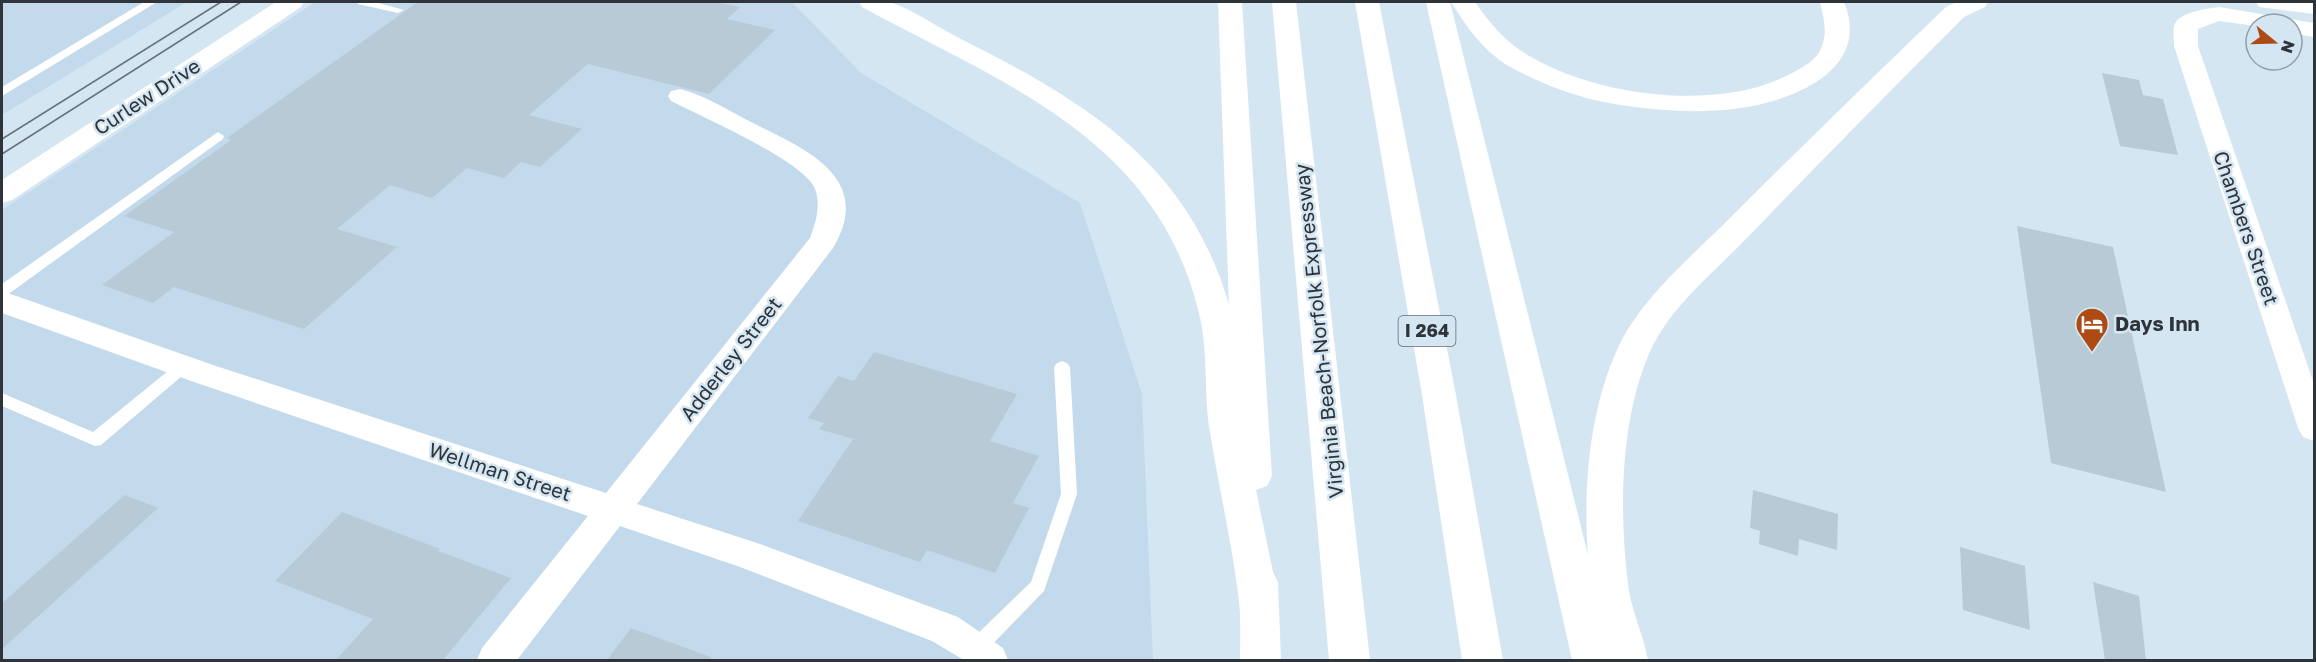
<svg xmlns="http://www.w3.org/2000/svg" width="2316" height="662" font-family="'Golos Text',sans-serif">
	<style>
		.built { fill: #c2daeb }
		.building { fill: #b9cad7 }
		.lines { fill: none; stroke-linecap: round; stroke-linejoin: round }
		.lane { fill: #fff; fill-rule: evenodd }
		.street { fill: #fff; fill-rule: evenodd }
		.secondary { fill: #fff; fill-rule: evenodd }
		.primary { fill: #fff; fill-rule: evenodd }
		.highway { fill: #fff; fill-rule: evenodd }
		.tram { stroke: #69737b; stroke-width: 1.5 }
		.labels { text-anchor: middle; stroke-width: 5; stroke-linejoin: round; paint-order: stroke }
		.shield { fill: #d5e6f3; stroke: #606971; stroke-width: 1.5 }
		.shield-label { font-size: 18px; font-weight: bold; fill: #2e3439 }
		.street-label { font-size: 20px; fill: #2e3439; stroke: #d5e6f3 }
		.poi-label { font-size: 20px; font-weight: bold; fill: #2e3439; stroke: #d5e6f3; text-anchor: start }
	</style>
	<rect width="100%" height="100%" fill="#d5e6f3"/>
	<g class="built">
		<path d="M2 2H187L2 115Z"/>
		<path d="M315 2H792L861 73 1080 203 1142 394 1153 660H2V210Z"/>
	</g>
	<g class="building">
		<path d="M418 2H715L740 7 727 19 775 30 709 94 588 64 529 115 582 129 540 167 521 162 504 178 467 168 432 198 390 185 337 229 397 247 304 329 174 287 153 303 102 285 174 232 124 216 231 140 227 138Z"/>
		<path d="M2102 73 2139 80 2143 95 2163 99 2178 155 2120 146Z"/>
		<path d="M2017 226 2113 247 2166 492 2051 463Z"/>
		<path d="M874 352 1017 394 990 441 1039 456 1013 503 1029 508 995 573 927 550 920 562 798 521 853 439 819 429 824 423 808 418 838 376 854 381Z"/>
		<path d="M1753 490 1838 514 1837 550 1799 539 1798 556 1759 544 1760 531 1750 528Z"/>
		<path d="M125 495 158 508 2 649V603Z"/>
		<path d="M342 512 440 549 438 551 511 578 443 660H336L373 619 275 581Z"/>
		<path d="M1960 547 2025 566 2030 630 1963 610Z"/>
		<path d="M2093 582 2139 596 2146 660H2105Z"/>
		<path d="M631 628 711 657V660H607Z"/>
	</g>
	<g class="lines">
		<g class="lane">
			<path d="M144 2H157L2 96V87Z"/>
			<path d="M357 2H375L404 10 398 13 358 4Z"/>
			<path d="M218 132 224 136 223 139 7 295 2 296V284Z"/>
			<path d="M184 360 189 362 192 366 189 370 101 445 95 446 2 406V393L93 432 179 362Z"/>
			<path d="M1062 361 1067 363 1070 367 1077 494 1044 591 983 654 976 656 969 654 967 648 969 642 1031 582 1061 494 1054 367 1057 363Z"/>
		</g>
		<g class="street">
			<path d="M2219 7 2314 23V37L2292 33V24L2256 26 2219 21 2198 29V46L2314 384V441L2303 437 2298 428 2174 46C2174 40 2173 31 2174 26 2179 11 2207 9 2219 7Z"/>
			<path d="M680 89C705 95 729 111 751 122 802 148 876 176 833 248L637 504 760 544 958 617 1003 648 1008 660H964L932 641 740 567 620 526 517 660H477L482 648 588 516 194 382 2 313V291L216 366 606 493 810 238C816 222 821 205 815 189 804 161 702 117 671 101L668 96 671 91Z"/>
		</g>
		<path class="secondary" d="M276 2H304L301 7 12 200 2 203V180Z"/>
		<path class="primary" d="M2283 2H2314V12L2286 7Z"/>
		<g class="highway">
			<path d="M859 2C867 1 882 0 890 2 914 10 937 27 959 38 1084 101 1188 162 1229 305L1218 2H1242L1272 476 1267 486 1256 490 1273 572 1278 582 1281 660H1240C1240 641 1241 620 1239 601 1232 542 1218 484 1209 426 1204 389 1208 349 1199 313 1156 137 1005 85 862 7Z"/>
			<path d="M1272 2H1296L1370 660H1329Z"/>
			<path d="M1355 2H1379L1456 395 1503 660H1462L1422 395Z"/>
			<path d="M1426 2H1450L1588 555C1583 489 1589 412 1617 350 1640 299 1689 259 1728 220 1800 148 1873 77 1946 7L1957 2H1988L1985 7 1964 17C1890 91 1817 165 1745 240 1712 274 1668 309 1649 354 1619 423 1619 518 1629 591 1633 614 1644 637 1648 660H1572Z"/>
			<path d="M1451 2H1475C1491 25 1507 44 1533 58 1601 97 1722 112 1792 73 1805 66 1817 60 1822 46 1828 30 1823 16 1820 2H1844C1873 72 1788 103 1733 109 1698 113 1663 111 1628 106 1590 102 1550 88 1516 70 1486 55 1468 29 1451 2Z"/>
			<path d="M2256 2H2314V14L2259 7Z"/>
		</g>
		<g class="tram">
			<path d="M2 139 221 2"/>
			<path d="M2 154 241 2"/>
		</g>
	</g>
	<defs>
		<g id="hotel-pin" transform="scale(1.725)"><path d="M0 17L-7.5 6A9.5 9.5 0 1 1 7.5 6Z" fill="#ae4a14" stroke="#d5e6f3"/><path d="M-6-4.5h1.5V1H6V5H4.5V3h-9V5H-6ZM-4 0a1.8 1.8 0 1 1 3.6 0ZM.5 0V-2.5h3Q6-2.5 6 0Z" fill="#fff"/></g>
	</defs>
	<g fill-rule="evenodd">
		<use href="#hotel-pin" x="2092" y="324"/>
	</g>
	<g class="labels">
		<rect class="shield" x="1398.5" y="316" width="57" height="30" rx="4.5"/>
		<g class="shield-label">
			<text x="1427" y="337">I 264</text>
		</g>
		<g class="street-label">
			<text transform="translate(147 97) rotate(-33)" y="7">Curlew Drive</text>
			<text transform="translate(2246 228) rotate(71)" y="7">Chambers Street</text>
			<text transform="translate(1319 331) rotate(-96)" y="7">Virginia Beach-Norfolk Expressway</text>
			<text transform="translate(731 359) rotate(-52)" y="7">Adderley Street</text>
			<text transform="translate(500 472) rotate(18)" y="7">Wellman Street</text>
		</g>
		<g class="poi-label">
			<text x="2115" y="331">Days Inn</text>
		</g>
	</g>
	<rect width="2316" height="662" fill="none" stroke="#2e3439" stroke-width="6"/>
	<g transform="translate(2274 42) rotate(109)"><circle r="28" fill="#d5e6f3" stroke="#929fa9" stroke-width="1.5"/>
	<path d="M0-4.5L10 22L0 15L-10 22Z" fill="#ae4a14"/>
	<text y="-9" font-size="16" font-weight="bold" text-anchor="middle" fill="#2e3439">N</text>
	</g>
</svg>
